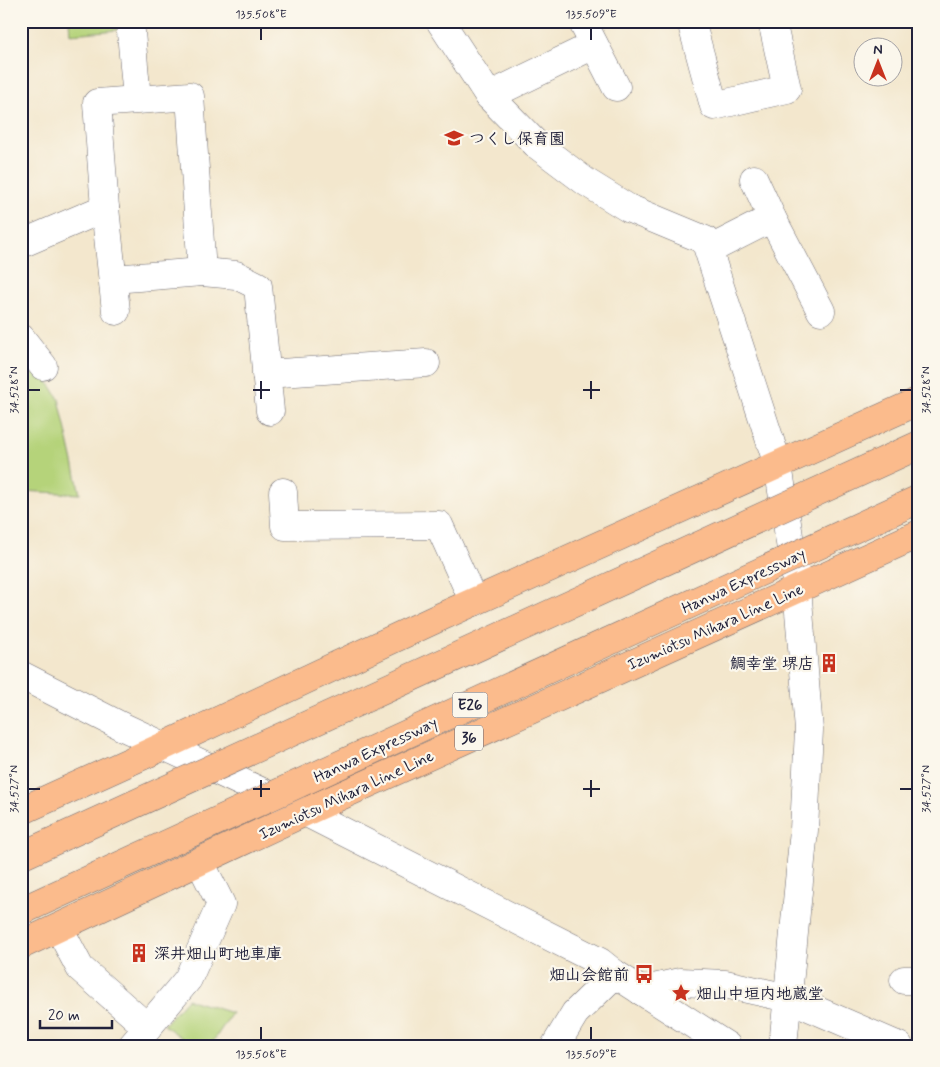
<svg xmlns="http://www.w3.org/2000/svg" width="940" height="1067" font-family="Mynerve,'Klee One',sans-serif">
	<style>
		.green { fill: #b5d37a; stroke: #6c7a5a }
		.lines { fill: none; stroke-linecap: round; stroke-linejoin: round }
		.minor-casing { stroke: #6b676e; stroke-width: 29 }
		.major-casing { stroke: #6b676e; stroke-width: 29 }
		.minor { stroke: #fff; stroke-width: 28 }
		.major { stroke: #fbbb8c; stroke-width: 28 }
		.highway-bridge-casing { stroke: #6b676e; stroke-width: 29; stroke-linecap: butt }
		.highway-bridge { stroke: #fbbb8c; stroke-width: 28 }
		.ticks { fill: none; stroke: #22223b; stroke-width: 2 }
		.labels { text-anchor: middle; stroke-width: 4.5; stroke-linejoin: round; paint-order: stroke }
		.shield { fill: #fbf7ec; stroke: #636270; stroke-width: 1 }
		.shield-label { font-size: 15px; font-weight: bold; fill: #22223b }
		.poi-label { font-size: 16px; font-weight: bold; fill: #22223b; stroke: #fbf7ec; text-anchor: start }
		.street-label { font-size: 16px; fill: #22223b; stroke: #fbf7ec }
		.neatline { fill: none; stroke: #22223b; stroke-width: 2 }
		.ticks-label { font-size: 12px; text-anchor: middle; fill: #22223b }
	</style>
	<rect width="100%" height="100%" fill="#fbf7ec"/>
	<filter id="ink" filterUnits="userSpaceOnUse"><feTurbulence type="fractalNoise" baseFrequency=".02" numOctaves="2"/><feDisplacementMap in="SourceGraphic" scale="10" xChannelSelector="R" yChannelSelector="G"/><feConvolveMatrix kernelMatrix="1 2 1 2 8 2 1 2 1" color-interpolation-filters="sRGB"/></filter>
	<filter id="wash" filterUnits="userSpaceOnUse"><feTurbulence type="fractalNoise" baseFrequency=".0096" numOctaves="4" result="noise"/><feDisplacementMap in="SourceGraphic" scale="20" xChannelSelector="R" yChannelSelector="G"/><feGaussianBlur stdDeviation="1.12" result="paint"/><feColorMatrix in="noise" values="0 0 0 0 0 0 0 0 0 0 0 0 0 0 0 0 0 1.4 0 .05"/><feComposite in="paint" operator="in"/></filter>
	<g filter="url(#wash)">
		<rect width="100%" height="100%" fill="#f3e7cd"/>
		<g class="green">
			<path d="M69 21H117L118 30 70 34Z"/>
			<path d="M40 369 59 399 80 494 21 491V371Z"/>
			<path d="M187 999 232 1013 210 1046H193L164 1025Z"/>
		</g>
	</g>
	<g filter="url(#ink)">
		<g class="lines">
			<g class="minor-casing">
				<g id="minor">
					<path d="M130 21 137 99"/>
					<path d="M440 21 489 96 537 145 586 182 628 208 705 240 778 465 797 588 809 730 804 830 783 1046"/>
					<path d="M582 21 616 87"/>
					<path d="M691 21 714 106 787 89 772 21"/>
					<path d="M489 96 594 45"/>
					<path d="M754 179 772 218 821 311"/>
					<path d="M21 244 105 208"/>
					<path d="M709 250 772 218"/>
					<path d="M113 279 202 272 236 275 258 286 270 411"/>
					<path d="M116 311 105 208 97 103 190 96 202 272"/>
					<path d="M21 338 43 366"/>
					<path d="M266 374 426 363"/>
					<path d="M283 492 285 526 439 525 474 602"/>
					<path d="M21 675 121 726 305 812 600 962 615 974 727 1046"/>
					<path d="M59 928 80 968 148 1028"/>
					<path d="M904 980H919"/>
					<path d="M641 991 680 982 725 984 788 998 899 1046"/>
					<path d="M132 1046 188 979 221 904 200 862"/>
					<path d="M555 1046 575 1013 615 974"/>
				</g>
			</g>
			<g class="major-casing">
				<g id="major">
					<path d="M21 811 164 746 438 618 919 401"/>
					<path d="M21 945 305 812 919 534"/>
				</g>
			</g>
			<use href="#minor" class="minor"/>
			<use href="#major" class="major"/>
			<g class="highway-bridge-casing">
				<g id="highway-bridge">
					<path d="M21 856 919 445"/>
					<path d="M21 911 919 499"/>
				</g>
			</g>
			<use href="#highway-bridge" class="highway-bridge"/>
		</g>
	</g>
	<path class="ticks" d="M261 28V40M591 28V40M261 381V399M591 381V399M28 390H40M253 390H270M583 390H600M900 390H912M261 780V797M591 780V797M28 789H40M253 789H270M583 789H600M900 789H912M261 1027V1040M591 1027V1040"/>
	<defs>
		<g id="school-bare" transform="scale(1.5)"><path d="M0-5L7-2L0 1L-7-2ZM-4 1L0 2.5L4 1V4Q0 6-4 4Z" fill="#c8321e" stroke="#fbf7ec" stroke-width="2.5" paint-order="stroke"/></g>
		<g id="building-bare" transform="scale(1.5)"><path d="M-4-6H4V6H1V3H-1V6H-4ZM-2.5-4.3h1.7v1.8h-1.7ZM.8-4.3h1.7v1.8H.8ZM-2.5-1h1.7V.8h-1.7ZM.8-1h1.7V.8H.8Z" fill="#c8321e" stroke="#fbf7ec" stroke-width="2.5" paint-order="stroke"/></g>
		<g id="bus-bare" transform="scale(1.5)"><path d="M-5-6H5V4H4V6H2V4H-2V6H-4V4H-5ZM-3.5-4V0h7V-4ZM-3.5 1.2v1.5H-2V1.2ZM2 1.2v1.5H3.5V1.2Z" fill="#c8321e" stroke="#fbf7ec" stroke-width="2.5" paint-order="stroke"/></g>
		<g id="sight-bare" transform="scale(1.5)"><path d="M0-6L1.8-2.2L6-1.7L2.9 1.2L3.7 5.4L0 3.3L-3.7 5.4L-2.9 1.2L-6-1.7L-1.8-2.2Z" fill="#c8321e" stroke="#fbf7ec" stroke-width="2.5" paint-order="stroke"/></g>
	</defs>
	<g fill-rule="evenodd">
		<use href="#school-bare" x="454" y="138"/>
		<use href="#building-bare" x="829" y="663"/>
		<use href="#building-bare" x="139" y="953"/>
		<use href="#bus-bare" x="644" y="974"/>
		<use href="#sight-bare" x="681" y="993"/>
	</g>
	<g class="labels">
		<g class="shield">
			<rect x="452.5" y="692.5" width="35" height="25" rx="4"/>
			<rect x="455" y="725.5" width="28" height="25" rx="4"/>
		</g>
		<g class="shield-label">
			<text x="470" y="710">E26</text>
			<text x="469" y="743">36</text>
		</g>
		<g class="poi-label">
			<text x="469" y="144">つくし保育園</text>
			<text x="814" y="669" text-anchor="end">鯛幸堂 堺店</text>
			<text x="154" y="959">深井畑山町地車庫</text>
			<text x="629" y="980" text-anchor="end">畑山会館前</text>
			<text x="696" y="999">畑山中垣内地蔵堂</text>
		</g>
		<g class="street-label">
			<text transform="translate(743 580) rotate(-25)" y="6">Hanwa Expressway</text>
			<text transform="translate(715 626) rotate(-24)" y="6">Izumiotsu Mihara Line Line</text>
			<text transform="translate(375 749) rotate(-25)" y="6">Hanwa Expressway</text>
			<text transform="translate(346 794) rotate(-25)" y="6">Izumiotsu Mihara Line Line</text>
		</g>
	</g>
	<rect width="940" height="1067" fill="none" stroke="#fbf7ec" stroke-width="55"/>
	<g transform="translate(878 62)"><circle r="24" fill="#fbf7ec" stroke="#a4a2a5"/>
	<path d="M0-4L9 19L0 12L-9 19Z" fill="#c8321e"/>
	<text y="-8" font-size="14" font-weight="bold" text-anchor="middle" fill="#22223b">N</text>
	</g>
	<path d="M40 1020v8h72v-8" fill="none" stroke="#22223b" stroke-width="2.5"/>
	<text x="48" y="1020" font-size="15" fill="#22223b" stroke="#fbf7ec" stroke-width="4" paint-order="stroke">20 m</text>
	<rect x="28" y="28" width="884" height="1012" class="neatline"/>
	<g class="ticks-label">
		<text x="261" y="18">135.508°E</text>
		<text x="591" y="18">135.509°E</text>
		<text transform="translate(14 390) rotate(-90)" y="4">34.528°N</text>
		<text transform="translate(926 390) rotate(-90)" y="4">34.528°N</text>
		<text transform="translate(14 789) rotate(-90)" y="4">34.527°N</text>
		<text transform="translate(926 789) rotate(-90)" y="4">34.527°N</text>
		<text x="261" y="1058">135.508°E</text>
		<text x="591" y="1058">135.509°E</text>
	</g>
</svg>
